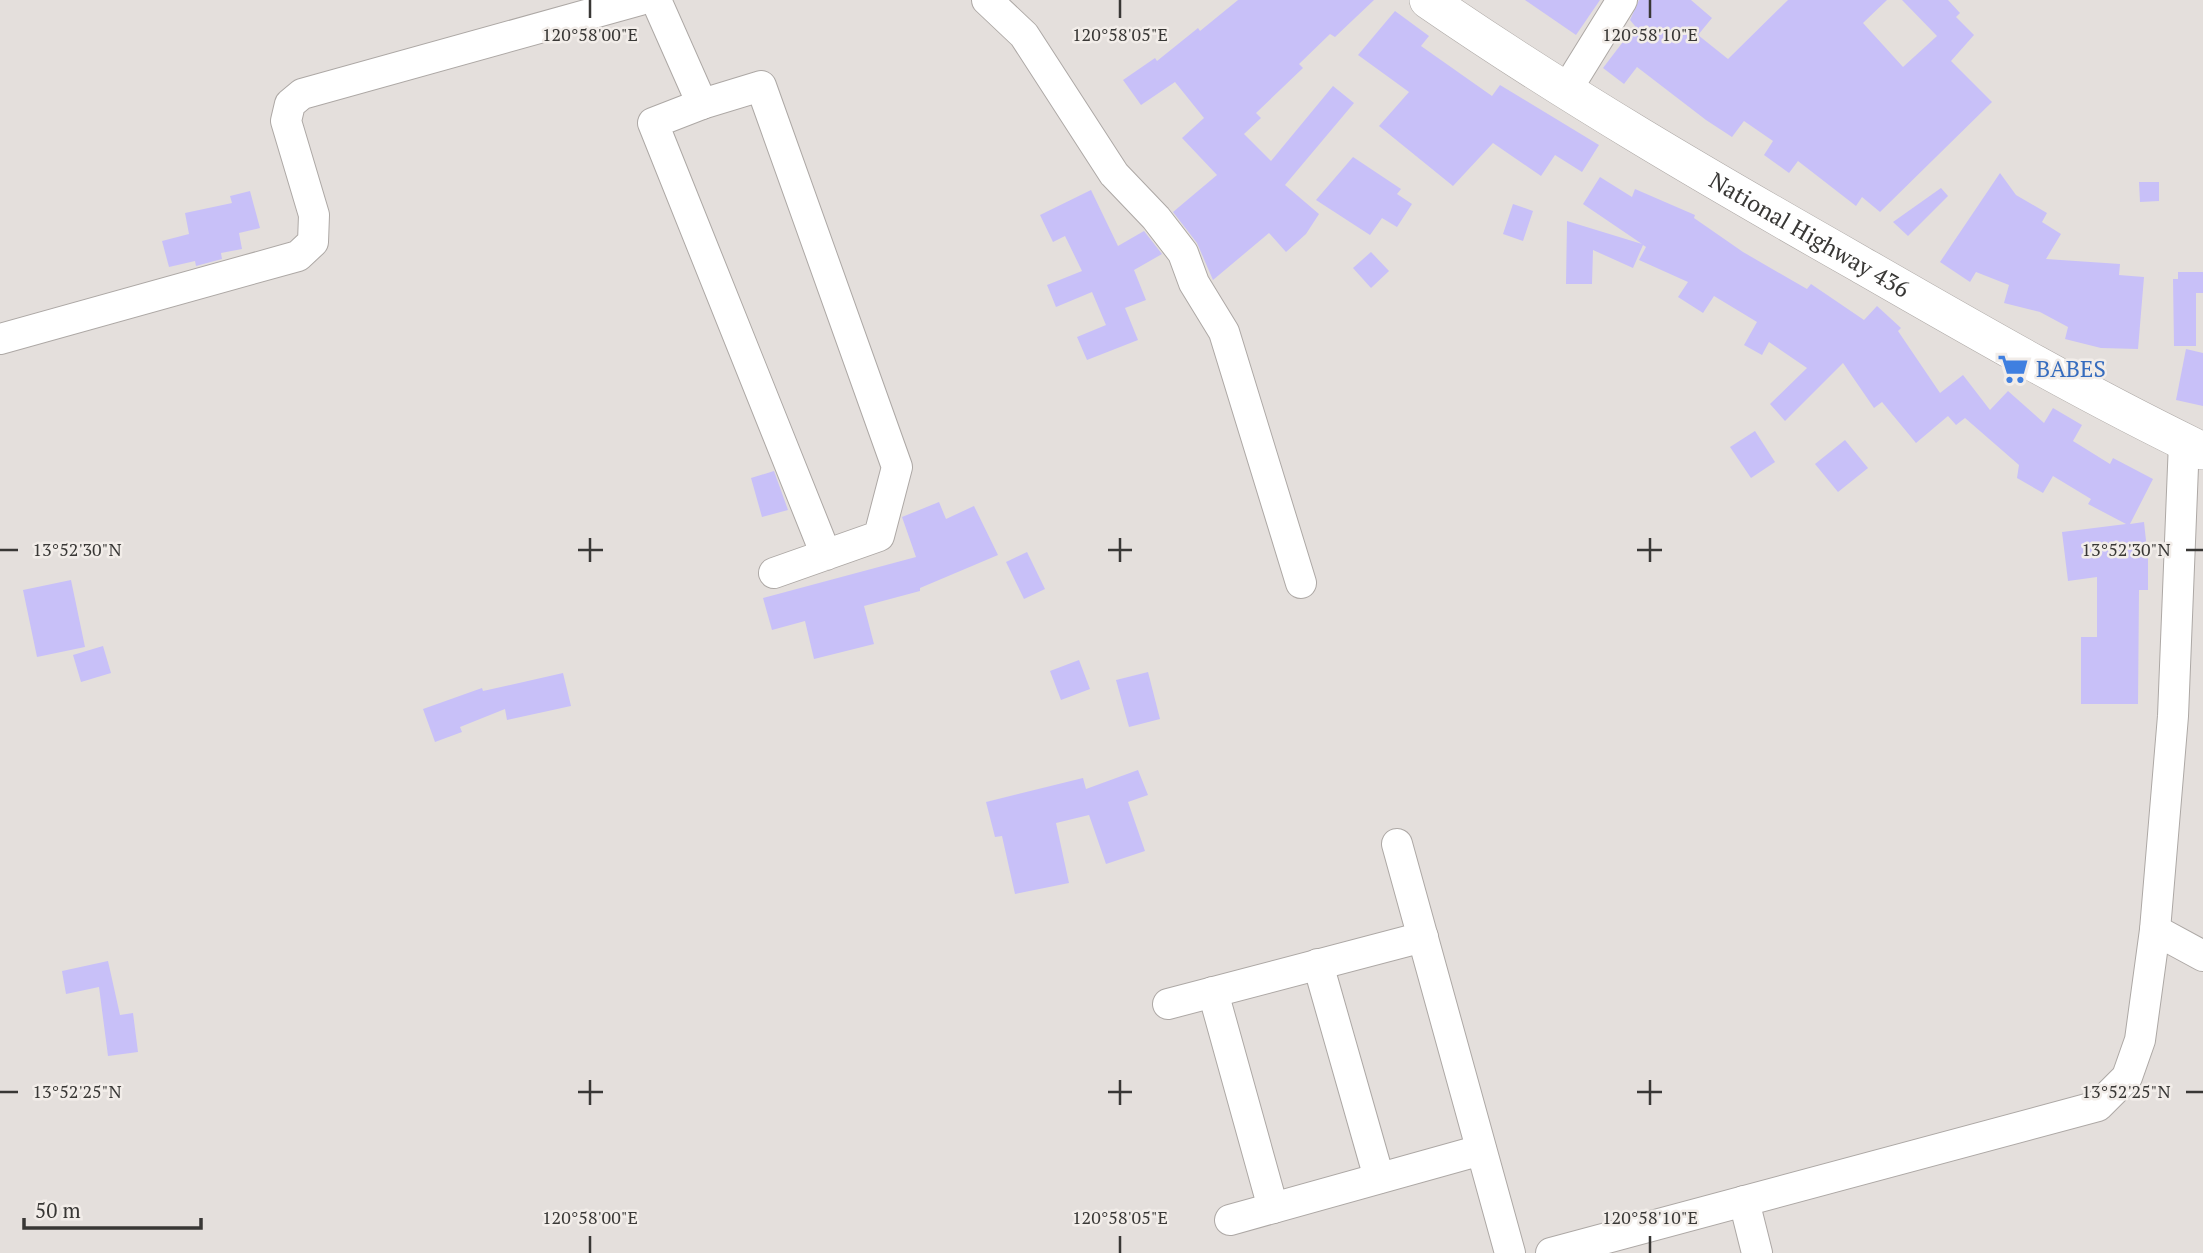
<svg xmlns="http://www.w3.org/2000/svg" width="2203" height="1253" font-family="'PT Serif',serif">
	<style>
		.building { fill: #c8c0f8 }
		.lines { fill: none; stroke-linecap: round; stroke-linejoin: round }
		.minor-casing { stroke: #ada8a5; stroke-width: 32 }
		.major-casing { stroke: #ada8a5; stroke-width: 38 }
		.minor { stroke: #fff; stroke-width: 30 }
		.major { stroke: #fff; stroke-width: 37 }
		.ticks { fill: none; stroke: #383735; stroke-width: 2.5 }
		.labels { text-anchor: middle; stroke-width: 5; stroke-linejoin: round; paint-order: stroke }
		.street-label { font-size: 23px; fill: #383735; stroke: #f2ede9 }
		.shop-label { font-size: 23px; fill: #366cbe; stroke: #f2ede9; text-anchor: start }
		.ticks-label { font-size: 18px; text-anchor: middle; fill: #383735; stroke: #f2ede9; stroke-width: 5; stroke-linejoin: round; paint-order: stroke }
	</style>
	<rect width="100%" height="100%" fill="#e4dfdc"/>
	<g class="building">
		<path d="M1238 0H1374L1335 37 1330 34 1299 64 1303 68 1256 113 1261 118 1244 134 1271 161 1333 86 1354 103 1285 185 1319 214 1306 234 1286 252 1269 233 1213 280 1197 243 1173 212 1217 175 1182 138 1204 118 1175 82 1141 105 1123 80 1155 58 1157 61 1198 28 1200 31Z"/>
		<path d="M1525 0H1600L1576 35Z"/>
		<path d="M1639 0H1691L1712 18 1698 35 1728 59 1788 0H1887L1863 23 1903 67 1937 36 1902 0H1948L1960 13 1956 17 1974 35 1951 61 1992 102 1880 212 1862 197 1856 206 1798 161 1789 173 1764 155 1773 141 1744 121 1732 137 1706 120 1637 67 1624 84 1603 68 1635 26 1630 20Z"/>
		<path d="M1395 11 1429 36 1421 46 1492 96 1500 85 1599 145 1582 172 1555 155 1541 176 1493 143 1453 186 1379 126 1409 92 1358 55Z"/>
		<path d="M1353 157 1401 189 1397 194 1412 204 1397 227 1382 218 1370 235 1316 200Z"/>
		<path d="M2000 173 2016 195 2047 213 2042 222 2061 234 2046 259 2120 264 2119 275 2144 277 2138 349 2101 348 2065 339 2068 327 2040 312 2004 303 2009 285 1976 272 1970 282 1940 262Z"/>
		<path d="M1600 177 1632 197 1635 189 1695 215 1694 218 1743 252 1807 289 1811 284 1864 320 1877 306 1901 328 1898 331 1940 393 1963 375 1990 410 2008 391 2044 423 2053 408 2082 425 2073 441 2110 464 2113 458 2153 479 2130 524 2144 522 2148 559V590H2139L2138 704H2081V637H2097V577L2068 581 2062 532 2126 524 2088 504 2091 499 2053 476 2043 493 2017 478 2019 465 1965 418 1956 425 1948 416 1916 443 1882 402 1874 408 1843 363 1785 421 1770 404 1807 368 1769 342 1762 355 1744 345 1757 322 1714 296 1703 313 1678 297 1688 282 1639 260 1646 247 1643 245 1633 268 1593 250 1592 284H1566L1567 221 1642 244 1583 204Z"/>
		<path d="M2139 182H2159V201L2140 202Z"/>
		<path d="M1941 188 1948 196 1908 236 1893 222Z"/>
		<path d="M1091 190 1118 246 1144 231 1162 254 1134 270 1146 300 1125 308 1138 340 1087 360 1077 337 1106 325 1092 292 1056 307 1047 285 1082 271 1065 236 1053 242 1040 215Z"/>
		<path d="M250 191 260 228 239 233 242 249 221 253 222 259 196 266 195 261 169 267 162 241 189 234 185 213 232 203 230 196Z"/>
		<path d="M1513 204 1533 211 1523 241 1503 234Z"/>
		<path d="M1371 252 1389 271 1371 288 1353 268Z"/>
		<path d="M2178 272H2203V293H2196V346H2174L2173 279H2178Z"/>
		<path d="M2186 349 2203 353V406L2176 400Z"/>
		<path d="M1755 431 1775 462 1751 478 1730 447Z"/>
		<path d="M1845 440 1868 468 1838 492 1815 464Z"/>
		<path d="M774 471 788 510 762 517 751 478Z"/>
		<path d="M939 502 946 519 974 506 998 555 920 588V591L864 606 874 644 814 659 805 621 772 630 763 598 916 557 902 517Z"/>
		<path d="M1027 552 1045 589 1024 599 1006 562Z"/>
		<path d="M71 580 85 647 37 657 23 590Z"/>
		<path d="M103 646 111 673 81 682 73 655Z"/>
		<path d="M1079 660 1090 689 1061 700 1050 671Z"/>
		<path d="M1148 672 1160 719 1129 727 1116 680Z"/>
		<path d="M563 673 571 706 507 720 505 709 460 727 462 732 435 742 423 709 482 688 483 691Z"/>
		<path d="M1138 770 1148 795 1128 802 1145 851 1106 864 1089 815 1056 823 1069 883 1015 894 1002 836 995 837 986 802 1083 778 1086 789Z"/>
		<path d="M108 961 120 1015 133 1013 138 1052 108 1056 99 987 66 994 62 971Z"/>
	</g>
	<g class="lines">
		<g class="minor-casing">
			<g id="minor">
				<path d="M656 0 702 104"/>
				<path d="M987 0 1024 35 1114 174 1156 218 1183 253 1194 283 1224 332 1301 583"/>
				<path d="M1567 89 1622 0"/>
				<path d="M0 339 298 256 313 242 314 215 286 121 290 104 302 94 640 0"/>
				<path d="M774 573 879 536 897 467 761 86 702 104 653 123 826 555"/>
				<path d="M1397 844 1510 1253"/>
				<path d="M2155 930 2203 956"/>
				<path d="M1318 964 1379 1178"/>
				<path d="M1213 992 1273 1208"/>
				<path d="M1168 1004 1423 937"/>
				<path d="M1744 1201 1757 1253"/>
				<path d="M1230 1220 1481 1150"/>
				<path d="M1551 1253 2098 1106 2127 1077 2140 1040 2155 930 2173 716 2184 442"/>
			</g>
		</g>
		<g class="major-casing">
			<g id="major">
				<path id="s1" d="M1428 0C1566 95 1712 180 1858 263 1971 328 2085 394 2203 451"/>
			</g>
		</g>
		<use href="#minor" class="minor"/>
		<use href="#major" class="major"/>
	</g>
	<path class="ticks" d="M590 0V18M1120 0V18M1650 0V18M590 538V562M1120 538V562M1650 538V562M0 550H18M578 550H603M1108 550H1132M1637 550H1662M2186 550H2203M590 1080V1105M1120 1080V1105M1650 1080V1105M0 1092H18M578 1092H603M1108 1092H1132M1637 1092H1662M2186 1092H2203M590 1236V1253M1120 1236V1253M1650 1236V1253"/>
	<defs>
		<g id="supermarket-bare" transform="scale(2.415)"><path d="M-6-5.5h2.5l.6 2H6L4.5 2H-2.5L-4.4-4H-6ZM-1.5 3.2a1.3 1.3 0 1 0 .1 0ZM3 3.2a1.3 1.3 0 1 0 .1 0Z" fill="#3f7fe0" stroke="#f2ede9" stroke-width="2.5" paint-order="stroke"/></g>
	</defs>
	<g fill-rule="evenodd">
		<use href="#supermarket-bare" x="2013" y="369"/>
	</g>
	<g class="labels">
		<g class="street-label">
			<text dy="8" stroke="none"><textPath href="#s1" startOffset="448">National Highway 436</textPath></text>
		</g>
		<g class="shop-label">
			<text x="2036" y="377">BABES</text>
		</g>
	</g>
	<g class="ticks-label">
		<text x="590" y="41">120°58'00"E</text>
		<text x="1120" y="41">120°58'05"E</text>
		<text x="1650" y="41">120°58'10"E</text>
		<text x="77" y="556">13°52'30"N</text>
		<text x="2126" y="556">13°52'30"N</text>
		<text x="77" y="1098">13°52'25"N</text>
		<text x="2126" y="1098">13°52'25"N</text>
		<text x="590" y="1224">120°58'00"E</text>
		<text x="1120" y="1224">120°58'05"E</text>
		<text x="1650" y="1224">120°58'10"E</text>
	</g>
	<path d="M24 1218v10h177v-10" fill="none" stroke="#383735" stroke-width="3.5"/>
	<text x="35" y="1218" font-size="21" fill="#383735" stroke="#f2ede9" stroke-width="5" paint-order="stroke">50 m</text>
</svg>
